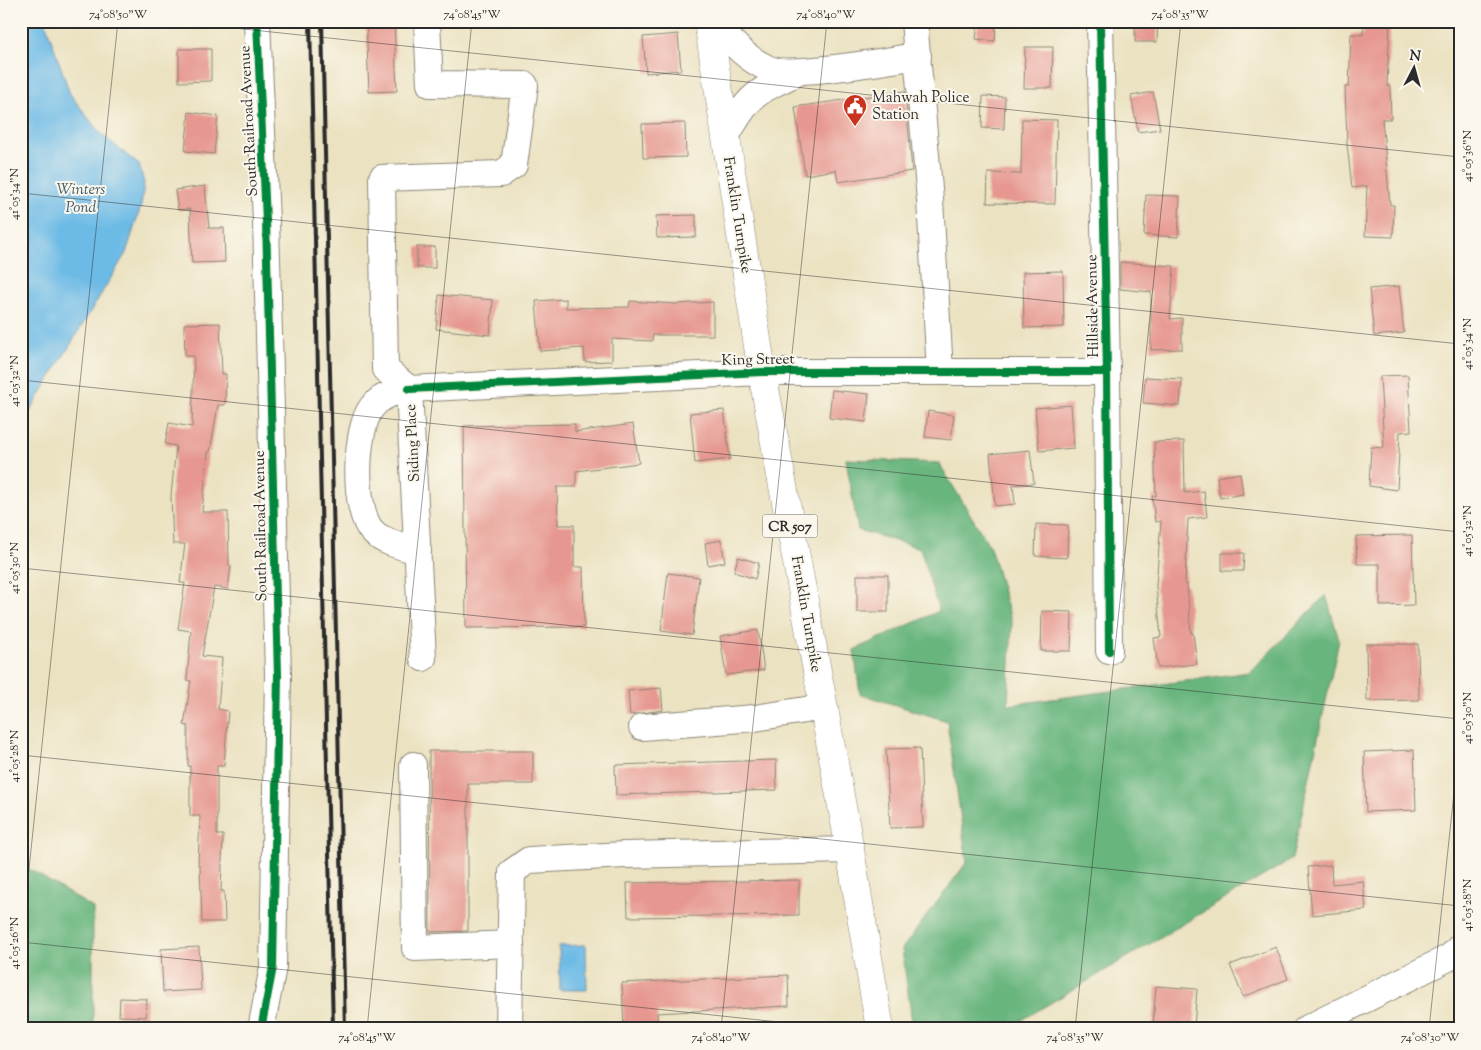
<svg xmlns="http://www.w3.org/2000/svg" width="1481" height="1050" font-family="'Sorts Mill Goudy',serif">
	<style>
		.forest { fill: #68b57e; stroke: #4a7054 }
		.water { fill: #6cbae6; stroke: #4c7288 }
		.building { fill: #e69890 }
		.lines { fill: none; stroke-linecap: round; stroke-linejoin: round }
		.minor-casing { stroke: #8b8676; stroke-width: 28 }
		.major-casing { stroke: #8b8676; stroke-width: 29 }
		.minor { stroke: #fff; stroke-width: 26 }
		.major { stroke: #fff; stroke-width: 28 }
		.rail { stroke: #2b2b2b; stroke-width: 4 }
		.cycleway-casing { stroke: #fbf7ec; stroke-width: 11 }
		.cycleway { stroke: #00873e; stroke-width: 8 }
		.ticks { fill: none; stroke: #2b2b2b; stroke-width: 1; stroke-opacity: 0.45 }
		.labels { text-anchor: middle; stroke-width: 4; stroke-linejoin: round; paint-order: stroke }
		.shield { fill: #fbf7ec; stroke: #696865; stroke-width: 1 }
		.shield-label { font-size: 14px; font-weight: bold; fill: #2b2b2b }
		.poi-label { font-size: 15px; fill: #2b2b2b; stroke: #fbf7ec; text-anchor: start }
		.street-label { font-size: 15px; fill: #2b2b2b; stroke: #fbf7ec }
		.water-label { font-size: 16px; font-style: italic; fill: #425d6c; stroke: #fbf7ec }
		.neatline { fill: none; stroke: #2b2b2b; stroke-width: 2 }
		.ticks-label { font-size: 12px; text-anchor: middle; fill: #2b2b2b }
	</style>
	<rect width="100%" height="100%" fill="#fbf7ec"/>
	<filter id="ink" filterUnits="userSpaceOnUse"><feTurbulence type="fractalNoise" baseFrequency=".02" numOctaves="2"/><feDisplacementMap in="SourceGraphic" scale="10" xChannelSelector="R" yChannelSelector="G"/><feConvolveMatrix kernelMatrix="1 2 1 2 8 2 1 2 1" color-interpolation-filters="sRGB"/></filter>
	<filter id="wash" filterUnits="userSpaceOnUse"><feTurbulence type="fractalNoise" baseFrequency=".0096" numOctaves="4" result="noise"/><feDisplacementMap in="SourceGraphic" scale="20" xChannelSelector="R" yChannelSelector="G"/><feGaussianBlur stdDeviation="1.12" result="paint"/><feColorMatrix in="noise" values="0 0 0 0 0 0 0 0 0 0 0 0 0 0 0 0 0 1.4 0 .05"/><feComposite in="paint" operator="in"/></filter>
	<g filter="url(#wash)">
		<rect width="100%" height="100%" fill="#ebe2c1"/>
		<g class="forest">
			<path d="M846 459 939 463 990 547 1012 623 1008 705 1250 672 1326 595 1339 640 1292 859 1007 1029H913L902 949 967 862 947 721 860 694 854 650 939 611 920 548 858 530Z"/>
			<path d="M21 864 93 908V1029H21Z"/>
		</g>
		<g class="water">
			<path d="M21 21H45L70 94 99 132 139 165 144 183 141 206 126 253 21 426Z"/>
			<path d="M586 945 587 990H560L559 946Z"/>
		</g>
		<g id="blocks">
			<g class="building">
				<path d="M366 21H394L397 91 369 92Z"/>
				<path d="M1135 21H1158L1157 42H1135Z"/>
				<path d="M1364 21H1390L1387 86H1390L1391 119H1382L1390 205H1394L1393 237 1365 236 1367 186 1352 188 1347 144 1345 87H1349L1351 34 1363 35Z"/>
				<path d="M978 22 996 24 995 41 976 39Z"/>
				<path d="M678 34 681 70 646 73 643 37Z"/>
				<path d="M1025 47H1053L1052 88H1024Z"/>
				<path d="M179 49H211V81L179 82Z"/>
				<path d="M905 91 912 171 838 182 836 170 805 175 795 107Z"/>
				<path d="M1153 92 1160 129 1138 132 1131 96Z"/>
				<path d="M983 96 1005 97 1004 129 982 128Z"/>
				<path d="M189 112 218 116 214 154 185 151Z"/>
				<path d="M1022 119 1057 120 1055 204 987 203 988 173 1021 174Z"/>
				<path d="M685 123 686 157 643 158 642 124Z"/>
				<path d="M205 186 209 228H224L225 262 192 263 190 209 178 210 175 190Z"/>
				<path d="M1146 195 1180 196 1178 237 1144 235Z"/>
				<path d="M696 215V237L657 238 656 216Z"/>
				<rect x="417" y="247" width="18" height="21"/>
				<path d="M1120 262 1174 266 1170 319 1182 318V349L1151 350V292L1120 289Z"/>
				<path d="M1063 271 1064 327 1024 328 1023 272Z"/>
				<path d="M1399 286 1404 333 1374 336 1369 289Z"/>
				<path d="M439 295 493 300 490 335 436 329Z"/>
				<path d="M566 299V308L629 307 630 301 676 304 713 302V335H653L652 341 612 339V361L585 362 584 348 540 351 536 301Z"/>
				<path d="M220 323 222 374H226L225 405H218L210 452H208L202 512H228L229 565 231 566 228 589 214 587 202 656 222 658 218 709 228 711 224 766H217V835H223L221 891H224L225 922H202L200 866 198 865 200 816H190V766H188V726L184 725 191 681 187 680 191 631 178 629 185 583H180L185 544H173L171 496 176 446 165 444 169 423 192 427 194 356H185L184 324Z"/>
				<path d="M1408 375 1411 431 1400 432 1397 490 1369 486 1371 447 1384 448 1380 376Z"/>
				<path d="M1145 377 1182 379 1180 406 1143 403Z"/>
				<path d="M832 390 869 394 866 422 829 418Z"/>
				<path d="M1071 405 1074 448 1039 451 1035 408Z"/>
				<path d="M724 410 730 459 695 463 690 413Z"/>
				<path d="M928 411 954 415 951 440 925 437Z"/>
				<path d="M575 424V432L633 424 639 463 576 471V487H557L558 525H574V567H583L584 627 466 628 464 426Z"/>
				<path d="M1184 441 1185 493 1204 491 1207 517 1188 519 1185 584H1187L1191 633H1193L1197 664 1158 668 1154 638 1161 637 1156 586 1161 521 1155 522 1152 496H1156L1154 442Z"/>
				<path d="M1030 450 1034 483 1013 485 1015 504 995 506 990 454Z"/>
				<path d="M1240 473 1243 494 1220 498 1217 477Z"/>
				<path d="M1036 524 1068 525 1067 558 1035 556Z"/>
				<path d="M1412 535 1414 605 1380 606V564H1357L1356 536Z"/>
				<path d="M721 540 725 562 708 565 705 543Z"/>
				<path d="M1222 553H1244L1243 571H1222Z"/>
				<path d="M738 557 759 563 755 579 734 572Z"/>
				<path d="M668 573 699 577 692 635 661 631Z"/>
				<rect x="857" y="575" width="31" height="37"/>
				<path d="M1042 611 1072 612 1071 651H1041Z"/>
				<path d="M758 630 764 670 726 675 720 636Z"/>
				<path d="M1366 644H1418L1419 700 1367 701Z"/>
				<path d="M661 688 663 710 630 715 628 691Z"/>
				<path d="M920 748 923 827 890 828 886 749Z"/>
				<path d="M1414 750 1416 810 1366 812 1364 752Z"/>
				<path d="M429 751H533V784H468V931L430 932Z"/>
				<path d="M776 760 777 790 616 795 615 765Z"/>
				<path d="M1331 865 1332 884 1363 881 1366 910 1312 915 1308 867Z"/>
				<path d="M799 880V915L628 917 627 883Z"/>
				<path d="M199 947 201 990 163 992 161 949Z"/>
				<path d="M1276 947 1288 979 1243 997 1230 965Z"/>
				<path d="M788 975 789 1006 657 1013 658 1029H624L622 983Z"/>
				<path d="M1156 986 1197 989 1194 1028 1153 1025Z"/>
				<path d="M120 998 147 999 146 1017 119 1016Z"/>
			</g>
		</g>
	</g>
	<g filter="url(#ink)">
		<use href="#blocks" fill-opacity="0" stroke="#8b8676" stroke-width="1"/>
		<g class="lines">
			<g class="minor-casing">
				<g id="minor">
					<path d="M257 21 266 221 278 675 273 967 261 1029"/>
					<path d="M715 21C729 41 746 59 769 69 793 78 888 60 918 56"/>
					<path d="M914 21 930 200 940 372"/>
					<path d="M1100 21 1107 372 1109 651"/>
					<path d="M726 137C749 95 755 92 799 72"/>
					<path d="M418 551C404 547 384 543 373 532 352 512 355 428 372 407 382 395 395 392 409 389L762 372H1107"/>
					<path d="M423 658 409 389 385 369 382 178 501 174 514 165 525 85 430 84 427 21"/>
					<path d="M642 727 755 718 824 707"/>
					<path d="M413 765 415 948 511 944"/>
					<path d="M509 1029 512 872 529 860 625 855 850 850"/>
					<path d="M1306 1029 1450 957 1460 947"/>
				</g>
			</g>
			<g class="major-casing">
				<path id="major" d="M708 21 762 372 850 850 880 1029"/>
			</g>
			<use href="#minor" class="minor"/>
			<use href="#major" class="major"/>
			<g class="rail">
				<path d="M310 21 333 1029"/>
				<path d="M322 21 345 1029"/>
			</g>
			<g class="cycleway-casing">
				<g id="cycleway">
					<path d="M257 21 266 221 278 675 273 967 261 1029"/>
					<path d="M1100 21 1107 372 1109 651"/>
					<path d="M409 389 762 372H1107"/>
				</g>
			</g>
			<use href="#cycleway" class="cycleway"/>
		</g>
	</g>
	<path class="ticks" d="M167 21 1460 157M21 193 1460 344M21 380 1460 532M21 568 1460 719M21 755 1460 906M21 942 845 1029M21 945 118 21M367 1029 472 21M721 1029 827 21M1075 1029 1181 21M1429 1029 1460 736"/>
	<defs>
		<g id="civic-pin" transform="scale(1.25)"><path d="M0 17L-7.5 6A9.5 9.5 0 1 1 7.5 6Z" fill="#c8321e" stroke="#fbf7ec"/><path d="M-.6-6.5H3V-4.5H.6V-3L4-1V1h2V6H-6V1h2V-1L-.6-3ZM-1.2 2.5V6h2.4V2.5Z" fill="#fff"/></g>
	</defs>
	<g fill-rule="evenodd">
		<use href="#civic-pin" x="855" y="106"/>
	</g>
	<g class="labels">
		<rect class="shield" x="762.5" y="514.5" width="55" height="23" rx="4"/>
		<g class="shield-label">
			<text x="790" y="531">CR 507</text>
		</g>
		<g class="poi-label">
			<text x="872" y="102">Mahwah Police<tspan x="872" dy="17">Station</tspan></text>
		</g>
		<g class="street-label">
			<text transform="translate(248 121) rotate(-93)" y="5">South Railroad Avenue</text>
			<text transform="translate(738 215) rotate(81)" y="5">Franklin Turnpike</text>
			<text transform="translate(1092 306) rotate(-91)" y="5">Hillside Avenue</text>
			<text transform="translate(758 359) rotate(-1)" y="5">King Street</text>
			<text transform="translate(412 443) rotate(-93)" y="5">Siding Place</text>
			<text transform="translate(260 526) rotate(-91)" y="5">South Railroad Avenue</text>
			<text transform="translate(807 614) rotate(80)" y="5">Franklin Turnpike</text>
		</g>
		<g class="water-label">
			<text x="81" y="194">Winters<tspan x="81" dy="18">Pond</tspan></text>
		</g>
	</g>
	<rect width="1481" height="1050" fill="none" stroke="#fbf7ec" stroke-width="55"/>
	<g transform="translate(1414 68) rotate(6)" stroke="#fbf7ec" stroke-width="4" paint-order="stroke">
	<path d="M0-4L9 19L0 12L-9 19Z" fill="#2b2b2b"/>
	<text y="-8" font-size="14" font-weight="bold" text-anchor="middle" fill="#2b2b2b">N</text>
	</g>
	<rect x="28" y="28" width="1426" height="994" class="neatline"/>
	<g class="ticks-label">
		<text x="118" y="18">74°08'50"W</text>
		<text x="472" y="18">74°08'45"W</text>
		<text x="826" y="18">74°08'40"W</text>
		<text x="1180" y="18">74°08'35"W</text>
		<text transform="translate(1467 156) rotate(-90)" y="4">41°05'36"N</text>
		<text transform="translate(14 194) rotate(-90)" y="4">41°05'34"N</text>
		<text transform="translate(1467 344) rotate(-90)" y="4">41°05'34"N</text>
		<text transform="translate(14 381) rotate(-90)" y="4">41°05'32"N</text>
		<text transform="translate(1467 531) rotate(-90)" y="4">41°05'32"N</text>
		<text transform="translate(14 568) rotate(-90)" y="4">41°05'30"N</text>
		<text transform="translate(1467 718) rotate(-90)" y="4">41°05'30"N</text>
		<text transform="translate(14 756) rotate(-90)" y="4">41°05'28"N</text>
		<text transform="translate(1467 905) rotate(-90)" y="4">41°05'28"N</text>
		<text transform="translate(14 943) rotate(-90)" y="4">41°05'26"N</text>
		<text x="367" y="1041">74°08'45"W</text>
		<text x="721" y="1041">74°08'40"W</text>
		<text x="1075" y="1041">74°08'35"W</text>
		<text x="1430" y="1041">74°08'30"W</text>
	</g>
</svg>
